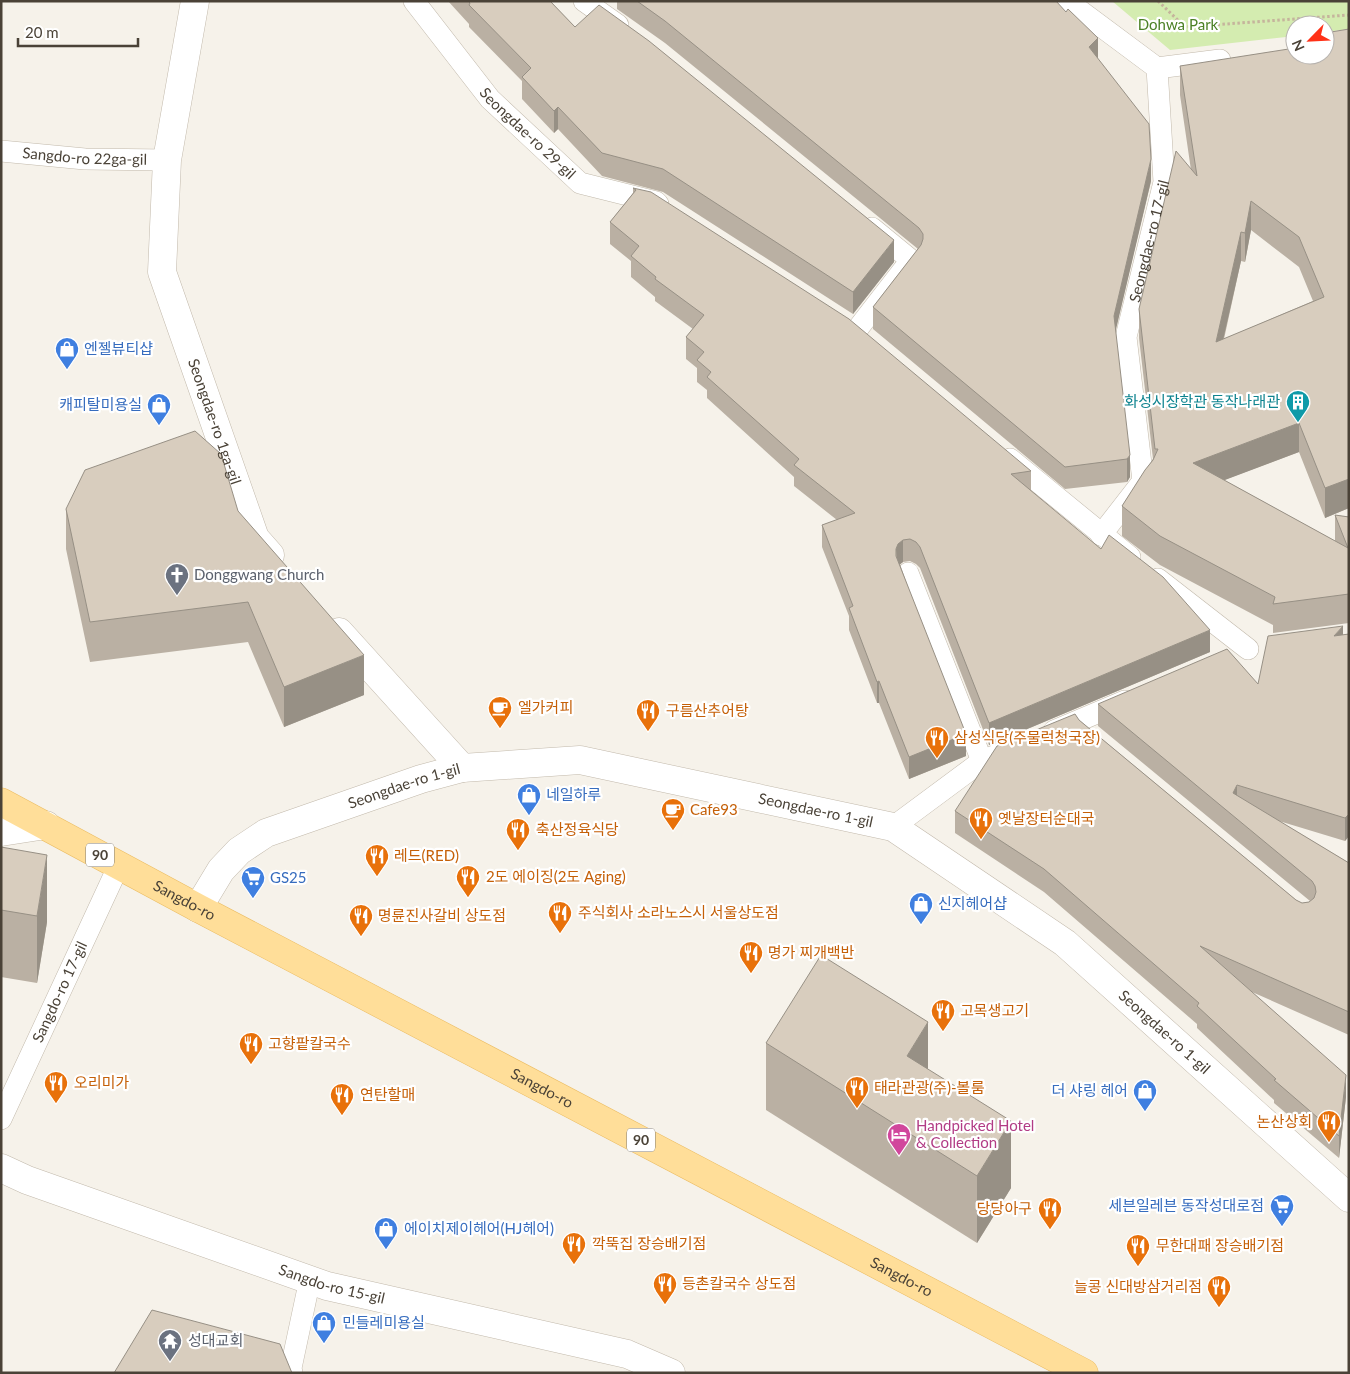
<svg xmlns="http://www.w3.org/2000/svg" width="1350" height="1374" font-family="Lato,'Noto Sans KR',sans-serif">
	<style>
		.green { fill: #d4ecb0 }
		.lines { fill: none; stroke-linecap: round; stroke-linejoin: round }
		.service-casing { stroke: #c2b9ab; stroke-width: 22 }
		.minor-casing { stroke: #c2b9ab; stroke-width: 29 }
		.tertiary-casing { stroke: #c2b9ab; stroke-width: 29 }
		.primary-casing { stroke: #ebbc62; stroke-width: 29 }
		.path { stroke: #c5b49c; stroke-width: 3; stroke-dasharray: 2.5 2.5; stroke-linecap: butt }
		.service { stroke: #fff; stroke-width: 21 }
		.minor { stroke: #fff; stroke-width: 28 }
		.tertiary { stroke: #fff; stroke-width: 28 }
		.primary { stroke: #ffde99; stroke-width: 28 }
		.wall { fill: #bab0a3; fill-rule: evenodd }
		.shaded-wall { fill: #979085 }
		.building { fill: #d8cdbe; stroke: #979085; fill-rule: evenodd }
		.labels { text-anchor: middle; stroke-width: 4.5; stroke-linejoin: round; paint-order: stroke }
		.shield { fill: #fff; stroke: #807b73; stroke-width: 1 }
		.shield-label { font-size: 14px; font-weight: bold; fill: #4a4237 }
		.park-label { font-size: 15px; fill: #4c8126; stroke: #fff }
		.street-label { font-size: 15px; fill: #4a4237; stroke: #fff }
		.shop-label { font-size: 15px; fill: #366cbe; stroke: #fff; text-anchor: start }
		.culture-label { font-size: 15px; fill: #0d838f; stroke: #fff; text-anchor: end }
		.worship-label { font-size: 15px; fill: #5b616d; stroke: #fff; text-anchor: start }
		.food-label { font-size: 15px; fill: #c56008; stroke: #fff; text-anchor: start }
		.hotel-label { font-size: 15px; fill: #b23c85; stroke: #fff; text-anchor: start }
	</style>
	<rect width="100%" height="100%" fill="#f6f2ea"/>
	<path class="green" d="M1112 1H1349V29L1325 32V25H1295V36L1170 50Z"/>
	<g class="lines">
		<g class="service-casing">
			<g id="service">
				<path id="s1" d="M414 1 490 99 580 183 656 202 658 204"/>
				<path d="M584 1 618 25"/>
				<path d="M1067 1 1157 68"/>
				<path d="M1157 68 1220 60"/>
				<path id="s2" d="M1 151 85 159 167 160"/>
				<path d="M856 331 911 260 872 228"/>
				<path d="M1010 459 1130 557"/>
				<path id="s3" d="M1101 535 1143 481 1126 337 1164 182 1157 68"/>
				<path d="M908 573 982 761"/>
				<path d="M1158 579 1248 649"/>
				<path d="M1054 731 1125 701"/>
				<path d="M893 827 982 761 1014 748"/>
				<path id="s4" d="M1 1119 119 865"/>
				<path d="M292 1373 291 1368 310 1279"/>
			</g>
		</g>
		<g class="minor-casing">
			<g id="minor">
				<path id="s5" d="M195 1 167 160 162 272 255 538 270 555"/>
				<path d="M339 632 462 768"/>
				<path d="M1 832 46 825"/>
				<path id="s6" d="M1 1168 27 1180 327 1286 627 1354 671 1373"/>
			</g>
		</g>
		<g class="tertiary-casing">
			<g id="tertiary">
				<path id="s7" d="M198 908 221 870 239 851 266 833 421 779 462 768 580 760 893 827 1065 943 1349 1198"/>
			</g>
		</g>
		<g class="primary-casing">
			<g id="primary">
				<path id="s8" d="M1 802 198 908 1084 1373"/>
			</g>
		</g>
		<path class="path" d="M1158 1 1185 27 1349 15"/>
		<use href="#service" class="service"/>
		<use href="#minor" class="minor"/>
		<use href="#tertiary" class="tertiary"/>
		<use href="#primary" class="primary"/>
	</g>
	<g class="wall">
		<path d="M448 1H550L575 27 894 262 853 314 663 192 602 176 558 129 554 133 522 99V81L469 27V24Z"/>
		<path d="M617 1H1056L1098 59 1151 181 1115 331 1130 477 1127 482 1065 489 873 329V307L918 249 665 43 617 9Z"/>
		<path d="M1349 29V508L1325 518 1299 452 1224 480 1335 541V515L1349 517V623L1273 633V625L1160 565 1122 536V506L1153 459 1139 338V309L1191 170 1180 95V66L1295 55ZM1251 230 1299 267 1313 301 1224 339 1241 261 1245 262Z"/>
		<path d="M633 188 1031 471V491L1210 652 989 745 920 568 916 564 910 561 903 562 900 564 966 756 909 779 879 703H877L849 630V616L822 547V525L837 520 794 486V477L707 398V390L697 382V368L686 359V337L693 329 655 301V297L631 277V261L610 244V222L633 193Z"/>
		<path d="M66 509 238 511 364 695 284 727 248 642 90 662 66 549Z"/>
		<path d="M1349 634V836L1345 841 1279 821 1349 863V1035L1252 992 1346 1097 1339 1158 1274 1103V1100L1197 1028V1024L1044 892 955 833V811L1079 720 1296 900 1302 903 1309 902 1310 901 1098 726V704L1258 684 1343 635Z"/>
		<path d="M1 847 47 922 37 983 1 977Z"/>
		<path d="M766 1043 1011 1188 977 1243 766 1110Z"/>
	</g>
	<g class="shaded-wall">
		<path d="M1098 38V60L1089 47Z"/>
		<path d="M558 107V129L554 133V111Z"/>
		<path d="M1151 159V181L1114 338V316Z"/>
		<path d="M1251 201V230L1245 262V233Z"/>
		<path d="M1241 232V261L1216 371V342Z"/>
		<path d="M894 240V262L853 314V292Z"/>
		<path d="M1299 423V452L1193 492V463Z"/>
		<path d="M1130 455V477L1127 482V459Z"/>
		<path d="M1349 479V508L1325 518V488Z"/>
		<path d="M903 540V562L898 566 896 549 898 544Z"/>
		<path d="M1343 626V648L1334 636Z"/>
		<path d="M1210 630V652L989 745V723Z"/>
		<path d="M364 655V695L284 727V687Z"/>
		<path d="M879 681V703H877V682Z"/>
		<path d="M966 734V756L909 779V757Z"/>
		<path d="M1237 785V807L1233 793Z"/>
		<path d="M1349 814V836L1345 841V818Z"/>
		<path d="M47 855V922L37 983V916Z"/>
		<path d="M928 1022V1089L907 1056Z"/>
		<path d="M1346 1075V1097L1339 1158V1136Z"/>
		<path d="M1011 1121V1188L977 1243V1176Z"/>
	</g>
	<g class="building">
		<path d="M468 1H550L575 27 599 5 649 41 894 240 853 292 663 169 602 153 558 107 554 111 522 77 531 68 469 5 470 3Z"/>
		<path d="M637 1H1056L1066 12 1068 9 1098 38 1089 47 1149 124 1151 159 1114 316 1130 455 1127 459 1065 467 873 307 921 245 923 239V234L919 228 665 21Z"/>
		<path d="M1349 29V479L1325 488 1299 423 1193 463 1348 548 1335 515 1349 517V594L1273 604 1275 597 1160 536 1122 506 1145 470 1153 460 1158 449H1155L1139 309 1176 151 1197 176 1180 66 1295 48V55H1325V33ZM1251 201 1299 237 1324 297 1216 342 1241 232 1245 233Z"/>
		<path d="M633 188 651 192 849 319 1031 471 1011 474 1101 549 1109 535 1163 577 1210 630 989 723 920 547 916 542 910 539 903 540 898 544 896 549V556L966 734 909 757 879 681 877 682 849 608 853 606 822 525 855 513 794 465 799 459 707 377 711 372 697 360 704 352 686 337 704 315 655 279 656 277 631 256 639 246 610 222 636 190Z"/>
		<path d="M195 431 221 454 238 511 364 655 284 687 248 602 90 622 66 509 85 470Z"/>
		<path d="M1343 626 1334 636 1349 634V814L1345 818 1237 785 1233 793 1349 863V1012L1200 946 1346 1075 1339 1136 1274 1080 1276 1079 1197 1006 1199 1003 1044 869 955 811 997 746 1075 714 1079 720 1296 900 1302 903 1309 902 1314 898 1316 892 1315 886 1312 881 1098 704 1227 649 1258 684 1268 636Z"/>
		<path d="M1 847 47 855 37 916 1 910Z"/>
		<path d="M821 955 928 1022 907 1056 1011 1121 977 1176 766 1043Z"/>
		<path d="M152 1310 280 1344 292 1373H114Z"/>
	</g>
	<defs>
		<g id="shop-pin" transform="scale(1.25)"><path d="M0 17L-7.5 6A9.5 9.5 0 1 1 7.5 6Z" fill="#3f7fe0" stroke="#fff"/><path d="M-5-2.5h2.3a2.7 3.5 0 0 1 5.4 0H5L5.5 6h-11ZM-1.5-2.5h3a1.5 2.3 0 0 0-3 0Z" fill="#fff"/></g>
		<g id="building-pin" transform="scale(1.25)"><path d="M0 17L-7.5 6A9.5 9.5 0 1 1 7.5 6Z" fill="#0f9aa8" stroke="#fff"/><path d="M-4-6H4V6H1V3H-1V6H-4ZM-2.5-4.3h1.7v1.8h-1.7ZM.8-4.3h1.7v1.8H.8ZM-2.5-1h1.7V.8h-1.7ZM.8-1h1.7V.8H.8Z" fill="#fff"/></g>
		<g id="church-pin" transform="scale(1.25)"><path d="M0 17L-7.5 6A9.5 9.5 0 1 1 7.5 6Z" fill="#6b7280" stroke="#fff"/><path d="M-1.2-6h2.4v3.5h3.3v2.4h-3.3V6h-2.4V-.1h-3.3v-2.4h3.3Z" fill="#fff"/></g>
		<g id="cafe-pin" transform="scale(1.25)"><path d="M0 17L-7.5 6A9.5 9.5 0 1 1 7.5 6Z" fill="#e8710a" stroke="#fff"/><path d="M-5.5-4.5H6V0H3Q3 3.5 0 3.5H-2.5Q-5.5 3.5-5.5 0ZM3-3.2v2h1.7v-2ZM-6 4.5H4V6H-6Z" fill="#fff"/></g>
		<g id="restaurant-pin" transform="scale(1.25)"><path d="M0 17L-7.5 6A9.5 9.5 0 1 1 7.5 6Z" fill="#e8710a" stroke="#fff"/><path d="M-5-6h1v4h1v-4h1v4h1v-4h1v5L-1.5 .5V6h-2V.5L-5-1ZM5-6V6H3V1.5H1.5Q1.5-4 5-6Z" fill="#fff"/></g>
		<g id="supermarket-pin" transform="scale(1.25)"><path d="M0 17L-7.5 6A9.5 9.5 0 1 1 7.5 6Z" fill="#3f7fe0" stroke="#fff"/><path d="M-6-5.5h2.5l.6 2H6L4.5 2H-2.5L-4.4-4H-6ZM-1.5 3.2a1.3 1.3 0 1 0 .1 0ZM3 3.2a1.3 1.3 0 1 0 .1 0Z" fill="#fff"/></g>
		<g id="hotel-pin" transform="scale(1.25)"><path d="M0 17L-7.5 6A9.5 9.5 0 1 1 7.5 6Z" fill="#d1479c" stroke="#fff"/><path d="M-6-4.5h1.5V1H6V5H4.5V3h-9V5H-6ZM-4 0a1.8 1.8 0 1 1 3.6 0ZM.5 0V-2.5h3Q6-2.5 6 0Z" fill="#fff"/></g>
		<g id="temple-pin" transform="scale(1.25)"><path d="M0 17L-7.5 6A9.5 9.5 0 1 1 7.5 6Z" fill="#6b7280" stroke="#fff"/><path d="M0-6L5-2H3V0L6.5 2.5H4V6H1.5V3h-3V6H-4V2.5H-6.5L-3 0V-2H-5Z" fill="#fff"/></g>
	</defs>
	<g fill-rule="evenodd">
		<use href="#shop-pin" x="67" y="349"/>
		<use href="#building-pin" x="1298" y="402"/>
		<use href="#shop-pin" x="159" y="405"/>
		<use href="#church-pin" x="177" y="575"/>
		<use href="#cafe-pin" x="500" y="708"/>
		<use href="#restaurant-pin" x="648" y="711"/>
		<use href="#restaurant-pin" x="937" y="738"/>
		<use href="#shop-pin" x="529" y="795"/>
		<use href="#cafe-pin" x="673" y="810"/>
		<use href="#restaurant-pin" x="981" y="819"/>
		<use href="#restaurant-pin" x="518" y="830"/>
		<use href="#restaurant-pin" x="377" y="856"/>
		<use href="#restaurant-pin" x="468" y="877"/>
		<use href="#supermarket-pin" x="253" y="878"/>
		<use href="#shop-pin" x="921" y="904"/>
		<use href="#restaurant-pin" x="560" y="913"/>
		<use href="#restaurant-pin" x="361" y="916"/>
		<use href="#restaurant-pin" x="751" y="953"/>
		<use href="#restaurant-pin" x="943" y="1011"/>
		<use href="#restaurant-pin" x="251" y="1044"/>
		<use href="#restaurant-pin" x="56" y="1083"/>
		<use href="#restaurant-pin" x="857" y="1088"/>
		<use href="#shop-pin" x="1145" y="1091"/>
		<use href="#restaurant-pin" x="342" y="1095"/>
		<use href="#restaurant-pin" x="1329" y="1122"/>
		<use href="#hotel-pin" x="899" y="1135"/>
		<use href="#supermarket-pin" x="1282" y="1206"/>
		<use href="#restaurant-pin" x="1050" y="1209"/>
		<use href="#shop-pin" x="386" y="1229"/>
		<use href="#restaurant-pin" x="574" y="1244"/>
		<use href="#restaurant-pin" x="1138" y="1246"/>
		<use href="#restaurant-pin" x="665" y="1284"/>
		<use href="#restaurant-pin" x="1219" y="1287"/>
		<use href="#shop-pin" x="324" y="1323"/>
		<use href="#temple-pin" x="170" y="1341"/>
	</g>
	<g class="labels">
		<g class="shield">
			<rect x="86" y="843.5" width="28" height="23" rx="4"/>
			<rect x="627" y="1128.5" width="28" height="23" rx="4"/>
		</g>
		<g class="shield-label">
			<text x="100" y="860">90</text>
			<text x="641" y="1145">90</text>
		</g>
		<g class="park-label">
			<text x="1178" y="30">Dohwa Park</text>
		</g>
		<g class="street-label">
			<text dy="5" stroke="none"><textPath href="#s1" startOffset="175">Seongdae-ro 29-gil</textPath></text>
			<text dy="5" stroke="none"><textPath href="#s2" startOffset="84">Sangdo-ro 22ga-gil</textPath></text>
			<text dy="5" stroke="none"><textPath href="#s3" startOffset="312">Seongdae-ro 17-gil</textPath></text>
			<text dy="5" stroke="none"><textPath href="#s5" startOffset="432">Seongdae-ro 1ga-gil</textPath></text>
			<text dy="5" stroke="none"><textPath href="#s7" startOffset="249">Seongdae-ro 1-gil</textPath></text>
			<text dy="5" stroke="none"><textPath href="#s7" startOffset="669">Seongdae-ro 1-gil</textPath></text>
			<text dy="5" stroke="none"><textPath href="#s8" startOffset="208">Sangdo-ro</textPath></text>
			<text dy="5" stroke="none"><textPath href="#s4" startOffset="140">Sangdo-ro 17-gil</textPath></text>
			<text dy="5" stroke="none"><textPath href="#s7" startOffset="1089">Seongdae-ro 1-gil</textPath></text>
			<text dy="5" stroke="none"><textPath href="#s8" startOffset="612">Sangdo-ro</textPath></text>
			<text dy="5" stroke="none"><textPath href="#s8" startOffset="1018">Sangdo-ro</textPath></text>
			<text dy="5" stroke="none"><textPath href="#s6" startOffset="351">Sangdo-ro 15-gil</textPath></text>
		</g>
		<g class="shop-label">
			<text x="84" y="354">엔젤뷰티샵</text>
			<text x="142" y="410" text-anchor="end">캐피탈미용실</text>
			<text x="546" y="800">네일하루</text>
			<text x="270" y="883">GS25</text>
			<text x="938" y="909">신지헤어샵</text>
			<text x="1128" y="1096" text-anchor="end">더 샤링 헤어</text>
			<text x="1264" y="1211" text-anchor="end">세븐일레븐 동작성대로점</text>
			<text x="404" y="1234">에이치제이헤어(HJ헤어)</text>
			<text x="342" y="1328">민들레미용실</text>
		</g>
		<g class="culture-label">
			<text x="1280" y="407">화성시장학관 동작나래관</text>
		</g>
		<g class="worship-label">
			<text x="194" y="580">Donggwang Church</text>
			<text x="188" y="1346">성대교회</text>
		</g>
		<g class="food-label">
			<text x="518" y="713">엘가커피</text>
			<text x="666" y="716">구름산추어탕</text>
			<text x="954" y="743">삼성식당(주물럭청국장)</text>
			<text x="690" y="815">Cafe93</text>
			<text x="998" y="824">옛날장터순대국</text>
			<text x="536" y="835">축산정육식당</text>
			<text x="394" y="861">레드(RED)</text>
			<text x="486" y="882">2도 에이징(2도 Aging)</text>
			<text x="578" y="918">주식회사 소라노스시 서울상도점</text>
			<text x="378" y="921">명륜진사갈비 상도점</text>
			<text x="768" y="958">명가 찌개백반</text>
			<text x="960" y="1016">고목생고기</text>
			<text x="268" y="1049">고향팥칼국수</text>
			<text x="74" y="1088">오리미가</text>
			<text x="874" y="1093">태라관광(주)-볼룸</text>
			<text x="360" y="1100">연탄할매</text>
			<text x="1312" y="1127" text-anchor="end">논산상회</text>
			<text x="1032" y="1214" text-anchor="end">당당아구</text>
			<text x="592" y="1249">깍뚝집 장승배기점</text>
			<text x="1156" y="1251">무한대패 장승배기점</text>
			<text x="682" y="1289">등촌칼국수 상도점</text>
			<text x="1202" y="1292" text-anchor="end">늘콩 신대방삼거리점</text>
		</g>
		<g class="hotel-label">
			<text x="916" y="1131">Handpicked Hotel<tspan x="916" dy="17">&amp; Collection</tspan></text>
		</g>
	</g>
	<rect width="1350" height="1374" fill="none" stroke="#4a4237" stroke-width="5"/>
	<g transform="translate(1310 40) rotate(246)"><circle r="24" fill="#ffffff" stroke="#b7b3af"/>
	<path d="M0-4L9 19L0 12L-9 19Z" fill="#ff3117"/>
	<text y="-8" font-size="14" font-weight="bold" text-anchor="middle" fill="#4a4237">N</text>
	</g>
	<path d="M18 38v8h120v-8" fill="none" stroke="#4a4237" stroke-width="2.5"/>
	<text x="25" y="38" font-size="15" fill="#4a4237" stroke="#ffffff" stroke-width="4" paint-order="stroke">20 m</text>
</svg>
